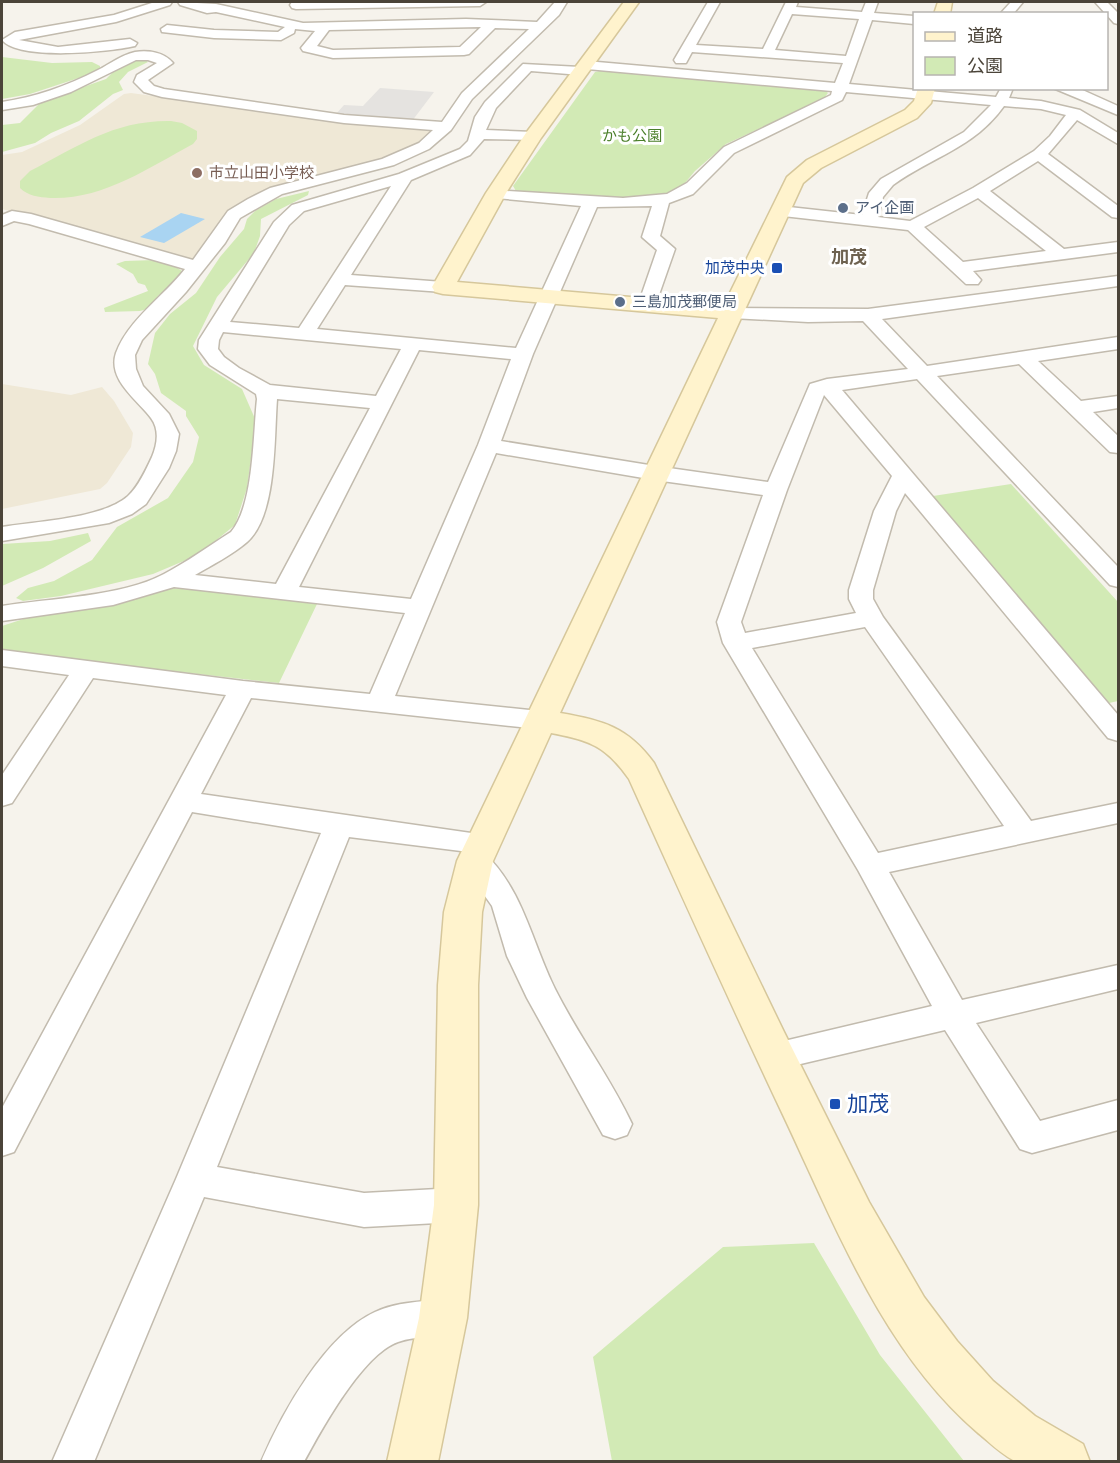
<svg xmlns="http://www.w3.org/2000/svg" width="1120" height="1463" font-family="'Roboto Condensed','Noto Sans JP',sans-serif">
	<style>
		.education { fill: #efe8d6 }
		.green { fill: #d2eab5 }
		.parking { fill: #e5e3e0 }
		.water { fill: #a9d4f2 }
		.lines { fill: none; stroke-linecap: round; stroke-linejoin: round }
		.street-casing { stroke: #c2bbae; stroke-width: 3 }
		.secondary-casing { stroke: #d6c79b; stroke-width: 3 }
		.street { fill: #fff; fill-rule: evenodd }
		.secondary { fill: #fff3cd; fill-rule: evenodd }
		.education-dot { fill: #8d6e63; stroke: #fff; stroke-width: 2 }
		.service-dot { fill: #5c6f8a; stroke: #fff; stroke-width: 2 }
		.transit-dot { fill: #1a4fb4; stroke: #fff; stroke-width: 2 }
		.labels { text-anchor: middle; stroke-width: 6; stroke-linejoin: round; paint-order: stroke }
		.far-park-label { font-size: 15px; fill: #4a7f2a; stroke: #fff }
		.far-education-label { font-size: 15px; fill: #785e54; stroke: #fff; text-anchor: start }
		.far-service-label { font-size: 15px; fill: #4e5e75; stroke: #fff; text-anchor: start }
		.far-transit-label { font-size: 15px; fill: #164399; stroke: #fff; text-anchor: end }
		.far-quarter-label { font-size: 18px; font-weight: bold; fill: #6e6250; stroke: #fff }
		.near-transit-label { font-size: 21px; fill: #164399; stroke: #fff; text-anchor: start }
	</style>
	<rect width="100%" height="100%" fill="#f6f3ec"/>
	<g class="education">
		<path d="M131 93 329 120 428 128 437 132 399 153 367 164 272 188 242 201 234 207 212 240 193 259 186 260 2 209V155L22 152 80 125 124 94Z"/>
		<path d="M2 384 71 395 102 387 114 401 133 433 131 447 107 483 100 489 2 509Z"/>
	</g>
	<g class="green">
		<path d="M2 57 52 63 92 62 100 66V71L30 94 2 99Z"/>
		<path d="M144 59 148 62 128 72 119 82 123 90 113 94 79 121 51 133 35 143 2 152V125L20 123 40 103 49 99 106 79 116 69 132 62Z"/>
		<path d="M600 71 825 90 828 93 824 98 811 105 726 144 695 171 685 183 677 190 663 194 638 198 516 191 513 186 595 72Z"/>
		<path d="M171 121 182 123 197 131V139L193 144C148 168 103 200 50 198 39 197 28 196 20 188V181L30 171C79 146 114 120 171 121Z"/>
		<path d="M309 191 308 195 261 219 260 236 254 253 217 297 193 346 204 365 242 389 256 421 247 488 235 525 198 555 153 574 61 596 23 601 16 598 28 588 54 581 92 560 117 527 168 498 193 462 199 437 186 416V411L161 393 155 374 148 364 155 333 170 314 196 293 220 257 244 229 247 219 255 211 276 199Z"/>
		<path d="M155 260 173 265 182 271 169 291 159 295 147 309 140 311 105 312 104 308 148 291 145 285 138 283 133 274 116 264 125 261Z"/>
		<path d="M1011 484 1118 602V701L1109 703 933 496Z"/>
		<path d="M88 533 91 541 43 568 2 586V544L50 541Z"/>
		<path d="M171 588 283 598 317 604 279 683 2 652V626L45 612 140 598Z"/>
		<path d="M814 1243 880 1355 964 1461H612L593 1357 723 1247Z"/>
	</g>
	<path class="parking" d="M380 88 434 92 412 121 336 114 344 105 363 106Z"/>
	<path class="water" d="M181 213 205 219 164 243 140 237Z"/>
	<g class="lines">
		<g class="street-casing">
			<g id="street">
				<path d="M155 2H172L170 5 116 22 19 40 58 47 130 39 137 43 135 46C108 52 20 61 2 40L15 32 114 15Z"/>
				<path d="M178 2 216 4 303 23 466 19 537 22 555 2H567L559 15 472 99 451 130 429 149 394 165 282 194 240 218 225 243 186 292 142 340 135 355 136 369 143 386 169 414 179 434 176 451 169 468 146 504 132 514 109 523 2 541V527C36 521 102 519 128 496 138 487 146 470 152 457 157 445 160 430 151 418 138 400 107 380 116 353 128 320 164 296 185 269L29 224 14 221 2 226V215L12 211 31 214 193 260 228 211 248 199 270 188 382 159 419 143 433 130 344 123 162 97 144 92 134 82 137 75 157 63 148 60H136L71 92 33 105 2 110V102C35 97 67 86 98 70 110 64 121 55 135 52 148 50 164 52 173 63L148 80 154 86 164 89 344 115 442 122 462 93 529 29 495 28 469 54 464 55 333 58 303 51 301 48 315 31 295 29 294 33 281 40 214 38 162 32 161 29 167 25 214 30 278 32 285 27 216 12 207 13 180 5ZM481 27 460 47 333 50 317 46 329 30Z"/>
				<path d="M292 2H486L480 6 296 9 292 8 290 5Z"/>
				<path d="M708 2H720L696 45 763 49 786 2H798L796 7 862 12 866 2H878L874 13 914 16V24L872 20 849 84 996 97 1001 88H1013L1009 98 1041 101 1080 110 1118 133V144L1077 120 1048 154 1118 206V218L1112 217 1038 161 990 191 1064 249 1118 242V252L973 271 981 280 978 284H966L908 230 774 215 772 211 774 207 780 206 862 215 869 193 881 179 964 132 991 105 846 92 842 100 734 153 693 194 669 203 660 236 675 249 654 309H640L638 305 657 250 642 237 652 206 597 207 533 354 501 441 655 466 768 482 810 384 827 379 908 369 863 321 808 322 731 318 724 316 722 312 724 308 868 309 1118 276V286L882 319 927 366 1118 337V349L1038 361 1081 401 1118 396V408L1093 412 1118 436V453L1110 452 1019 364 937 376 1118 567V587L1110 585 917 379 842 390 1118 715V741L1108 738 905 493 896 511 873 590V599L883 617 1031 821 1118 803V823L889 872 962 1000 1118 965V989L976 1023 1040 1121 1118 1100V1130L1032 1153 1020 1149 945 1030 775 1070 763 1066 758 1056 763 1046 932 1006 858 870 723 643 717 622 763 495 655 480 496 453 395 696 539 711 548 714 552 720 548 726 539 729 251 698 201 794 492 836 497 843 492 850 484 853C523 889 532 943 555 989 578 1035 610 1077 632 1124L627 1135 615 1139 603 1135 527 998 507 956 492 906 460 861 465 853 469 852 349 837 217 1167 364 1193 456 1188 469 1193 474 1205 469 1217 456 1222 364 1227 204 1197 94 1462H52L176 1179 321 833 192 812 14 1152 2 1156V1108L226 695 93 678 12 803 2 806V775L69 675 2 666V650L243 681 370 694 405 613 174 587 113 605 2 621V606C50 598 121 597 164 574 187 562 209 546 231 532 254 505 253 435 257 399L256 394 210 365 198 349 199 340 274 222 292 205 399 174 460 149 468 141 475 117 485 102 523 64 580 67 581 62 586 61 835 83 843 63 692 52 686 63H676L674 60ZM792 14 859 19 846 56 775 50ZM587 69 832 91 831 95 724 147 687 183 667 194 623 198 490 190 488 193 490 196 496 198 581 206 516 348 317 329 345 285 443 292 449 291 452 287 449 283 443 282 351 275 411 180 470 155 484 139 538 140 541 137 538 134 533 132 486 130 496 108 531 71 581 75 586 74ZM1004 106 1041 109 1066 115 1050 136 1034 151 973 188 910 221 878 217 883 197 893 185C933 156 973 149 1004 106ZM391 186 299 328 230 322 289 225 304 211ZM978 198 1046 251 963 262 924 227ZM223 332 401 349 376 396 270 385 239 368 224 357 218 349 219 340ZM419 350 511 359 478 445 411 599 299 587ZM824 395 892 476 874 511 849 590V599L856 613 745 633 741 622 787 490ZM277 399 370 408 276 584 195 575C212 565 232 555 247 542 277 516 274 438 277 399ZM865 627 1004 826 878 853 752 648Z"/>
				<path d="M1011 2H1023L1013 14H1000Z"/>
				<path d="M1095 2H1107L1118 13V24L1114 23Z"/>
				<path d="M1053 88H1078L1118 106V115Z"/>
				<path d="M443 1299 457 1305 462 1318 457 1331C437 1339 417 1335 398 1342 363 1354 321 1430 304 1462H261C282 1413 325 1335 375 1312 397 1302 419 1302 443 1299Z"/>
			</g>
		</g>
		<g class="secondary-casing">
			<g id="secondary">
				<path d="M624 2H639L541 138 506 193 457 282 724 305 787 177 807 160 905 110 914 101 918 88H935L931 103 917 118 821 168 803 183 560 713C602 720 628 727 654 763L784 1032 869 1202 924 1297 957 1341 993 1381 1035 1416 1083 1444 1090 1462C1075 1462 1024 1463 1013 1460 1000 1453 989 1442 977 1432 883 1351 836 1227 784 1117 731 1005 680 892 629 779 606 746 589 740 551 733L493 861 482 912 478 985V1205L467 1318 438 1462H387L419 1318 434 1205 438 985 444 912 457 861 718 318 443 294 435 292 432 287 486 193 526 133Z"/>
				<path d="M938 2H952L950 14H934Z"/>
			</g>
		</g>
		<use href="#street" class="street"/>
		<use href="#secondary" class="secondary"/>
	</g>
	<circle class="education-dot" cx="197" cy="173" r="6"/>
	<g class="service-dot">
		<circle cx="843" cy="208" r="6"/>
		<circle cx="620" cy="302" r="6"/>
	</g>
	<g class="transit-dot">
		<rect x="771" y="262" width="12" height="12" rx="3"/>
		<rect x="829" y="1098" width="12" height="12" rx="3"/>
	</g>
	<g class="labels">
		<g class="far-park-label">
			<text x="632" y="141">かも公園</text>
		</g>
		<g class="far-education-label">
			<text x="209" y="178">市立山田小学校</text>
		</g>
		<g class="far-service-label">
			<text x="855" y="213">アイ企画</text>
			<text x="632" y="307">三島加茂郵便局</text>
		</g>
		<g class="far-transit-label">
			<text x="765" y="273">加茂中央</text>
		</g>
		<g class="far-quarter-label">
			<text x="849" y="263">加茂</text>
		</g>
		<g class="near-transit-label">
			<text x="847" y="1111">加茂</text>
		</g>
	</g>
	<rect width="1120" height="1463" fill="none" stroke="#4b4439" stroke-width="6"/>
	<rect x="913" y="12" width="195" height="78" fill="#ffffff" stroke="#b7b4b0" stroke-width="1.5"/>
	<rect x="925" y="32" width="30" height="9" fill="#fff3cd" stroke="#b7b4b0" stroke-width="1.5"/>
	<text x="967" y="42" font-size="18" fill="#4b4439">道路</text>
	<rect x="925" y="57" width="30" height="18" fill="#d2eab5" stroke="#b7b4b0" stroke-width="1.5"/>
	<text x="967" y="72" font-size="18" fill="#4b4439">公園</text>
</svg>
